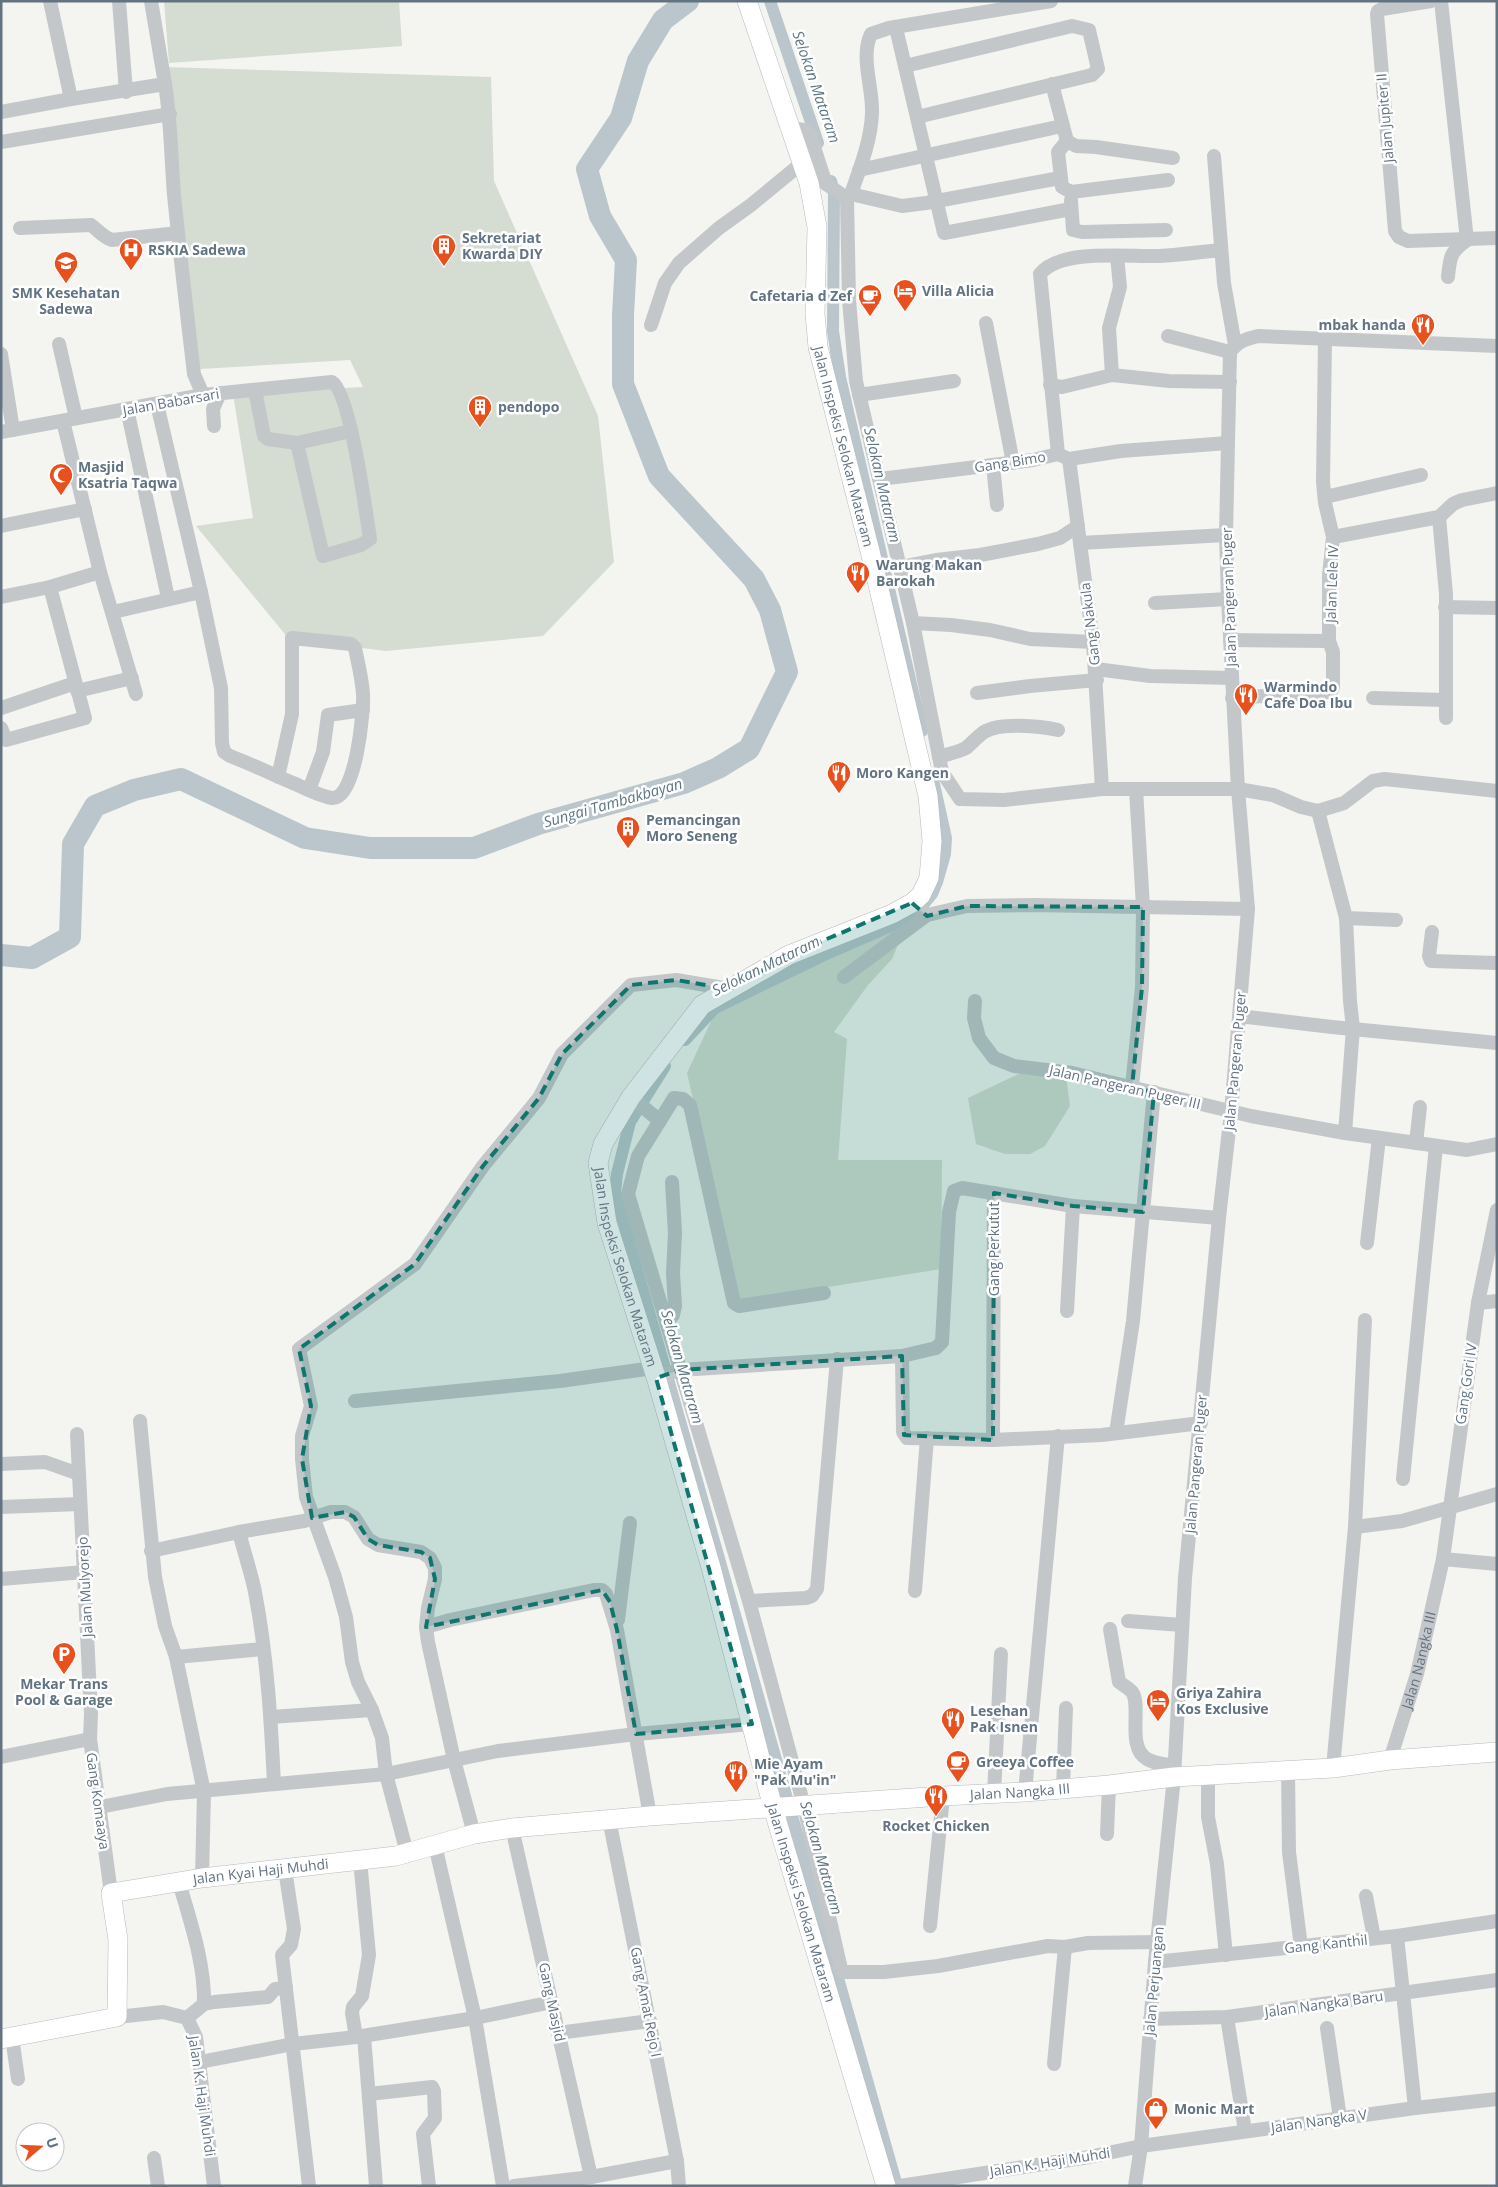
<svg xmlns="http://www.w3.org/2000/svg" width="1498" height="2187" font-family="'Open Sans',sans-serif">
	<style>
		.green { fill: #d5dcd1 }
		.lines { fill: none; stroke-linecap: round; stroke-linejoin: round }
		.canal { stroke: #bac6cb; stroke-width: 12 }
		.river { stroke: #bac6cb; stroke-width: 22 }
		.secondary-casing { stroke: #b6babe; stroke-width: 20 }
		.street { stroke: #c4c7ca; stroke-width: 14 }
		.secondary { stroke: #fff; stroke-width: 19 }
		.marked { fill: #0f766e; fill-opacity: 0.2; stroke: #0f766e; stroke-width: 4; stroke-dasharray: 10 6; stroke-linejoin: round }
		.labels { text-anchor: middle; stroke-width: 5; stroke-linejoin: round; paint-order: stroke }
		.street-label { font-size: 14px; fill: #627382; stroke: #fff }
		.poi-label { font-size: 14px; font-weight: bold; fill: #627382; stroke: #fff; text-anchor: start }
		.water-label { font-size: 15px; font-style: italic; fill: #5e7680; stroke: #fff }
	</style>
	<rect width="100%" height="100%" fill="#f4f5f0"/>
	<g class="green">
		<path d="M164 1H399L402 46 169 63Z"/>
		<path d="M164 67 491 77 494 181 598 416 614 562 543 636 386 651 289 639 196 526 253 518 233 394 363 387 350 360 200 369Z"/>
		<path d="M907 923 892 959 868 985 834 1032 847 1039 838 1160H942L941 1269 740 1301 687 1073 714 1015 735 1000Z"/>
		<path d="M1027 1070 1066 1076 1070 1106 1045 1146 1030 1154H1005L976 1144 968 1098Z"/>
	</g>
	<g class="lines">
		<g class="canal">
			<path d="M770 1 818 143"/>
			<path d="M831 181 834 191 833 331 840 377 922 731"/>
			<path d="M685 1040 715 1008 824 955 914 916 932 894 937 882 945 854 946 838 934 784"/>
			<path d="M665 1066 630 1122 617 1174 615 1192 897 2186"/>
		</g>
		<path class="river" d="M1 955 32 958 70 937 73 844 95 806 134 790 181 779 305 838 370 848H474L538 824 684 783 718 768 749 749 787 672 770 610 754 579 659 476 623 384V315L626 260 600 216 587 169 621 118 638 61 663 20 688 1"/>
		<g class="secondary-casing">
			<g id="secondary">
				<path id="s2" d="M747 1 809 183 817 227 815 314 818 347 870 551 928 796 932 841 929 878 921 895 912 903 892 914 789 955 702 1005 631 1097 603 1144 598 1163 607 1223 656 1377 712 1571 773 1808 886 2186"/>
				<path id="s3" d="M1 2039 117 2017 118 1940 111 1893 202 1878 396 1856 474 1834 512 1828 650 1816 943 1796 1025 1792 1109 1785 1174 1777 1333 1768 1390 1760 1497 1752"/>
			</g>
		</g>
		<g class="street">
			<path d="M50 1 71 99"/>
			<path d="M119 1 126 92"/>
			<path d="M1431 1 1382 9 1378 11 1377 14 1395 231 1399 237 1408 241 1497 238"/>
			<path d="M1441 1 1467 240"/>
			<path d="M896 28 944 233 1071 209"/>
			<path d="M905 66 1072 26 1089 30 1098 69 1092 75 917 117"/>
			<path d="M165 84C171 121 171 158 174 195 180 255 187 314 194 374L203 395"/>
			<path d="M1052 84 1067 141 1076 146 1096 147 1173 158"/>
			<path d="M1 112 71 99 165 84 151 1"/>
			<path d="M790 128 804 130 810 135 826 184 847 198 849 300 856 381 913 623 942 772 960 799 1004 800 1102 789H1238L1273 795 1301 807 1318 811 1344 803 1373 781 1385 779 1497 791"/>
			<path d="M1067 141 1058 152 1062 187 1071 192 1168 180"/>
			<path d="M1 142 170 114"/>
			<path d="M1214 156 1224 283 1235 345"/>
			<path d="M859 170 1062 126"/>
			<path d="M851 194 902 206 926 203 1060 178"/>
			<path d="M847 198 851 194C860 168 871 141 872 113 873 87 860 57 871 34L889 28 1051 1"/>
			<path d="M1071 200 1073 230 1082 232 1166 230"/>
			<path d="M20 228 91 225C99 231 103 237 112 240L178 233"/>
			<path d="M1448 277C1450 257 1450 252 1467 240"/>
			<path d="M986 323 1013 463"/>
			<path d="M651 325 665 283 679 263 719 228 751 205 802 163"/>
			<path d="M1168 336 1230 352"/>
			<path d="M59 344 76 418"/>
			<path d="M1 354 13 430"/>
			<path d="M1112 375 1109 328 1120 287 1117 256"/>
			<path d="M1050 385 1062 387 1112 375 1169 381 1230 382"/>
			<path d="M255 390 264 436 268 439 297 443 351 431"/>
			<path d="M859 395 954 381"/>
			<path d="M157 404 201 592 221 688 222 743 224 752 230 756C251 764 272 774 293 783 305 788 319 796 332 798 356 800 364 711 363 694 362 678 358 663 355 648L351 644 292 638V714L278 777"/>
			<path d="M127 409 168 598"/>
			<path d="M214 426 213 409 220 393"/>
			<path d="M1 432 203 395 332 382C350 392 366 513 370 539L361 545 323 556 297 443"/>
			<path d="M1058 454 1040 274C1061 248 1128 257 1159 256 1180 255 1200 252 1221 250"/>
			<path d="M1069 459 1093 642 1102 789"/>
			<path d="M993 465 997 505"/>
			<path d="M880 479 1033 460 1058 454 1069 459 1121 451 1228 443"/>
			<path d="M1325 497 1421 475"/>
			<path d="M1439 517 1446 594V718"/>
			<path d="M1 526 85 509"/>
			<path d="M1333 537 1439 517 1453 504 1462 500 1497 493"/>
			<path d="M1080 543 1226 535"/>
			<path d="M900 567 936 560 980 555 1038 544 1060 538 1078 526"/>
			<path d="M100 572 136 694"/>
			<path d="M1 597 50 587 100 572 63 421"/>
			<path d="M1155 603 1228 599"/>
			<path d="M1445 607 1497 608"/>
			<path d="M113 612 201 592"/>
			<path d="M913 623 951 625 990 630 1030 639 1093 642"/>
			<path d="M1230 640 1329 641V575L1333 537 1325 503 1323 482 1325 339"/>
			<path d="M1096 669 1150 676 1232 678"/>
			<path d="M77 691 132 678"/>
			<path d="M977 693 1030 686 1097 680"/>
			<path d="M1232 698 1331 692 1333 687V652L1329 641"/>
			<path d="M1373 698 1445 700"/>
			<path d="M1 708 75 683"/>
			<path d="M1 728 6 740 85 718 50 587"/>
			<path d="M939 757C948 754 958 752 966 748 972 743 977 737 984 732 1000 722 1040 726 1058 730"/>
			<path d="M309 790 323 752 328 715 363 710"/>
			<path d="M1318 811 1346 918 1350 1001 1353 1028 1345 1133"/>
			<path d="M912 903 927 915 967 906 1035 905 1248 909"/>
			<path d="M1346 918 1396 920"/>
			<path d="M1432 932 1429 956 1431 961 1497 963"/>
			<path d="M844 977 927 915"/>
			<path d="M975 1001 974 1018 979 1038 994 1058 1014 1066 1072 1073 1251 1116 1345 1133 1467 1150 1497 1144"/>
			<path d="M1239 1016 1332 1027 1497 1043"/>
			<path d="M1132 1087 1142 987 1143 907 1136 789"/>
			<path d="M631 1097 660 1121"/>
			<path d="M1416 1143 1420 1107"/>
			<path d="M1367 1243 1379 1138"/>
			<path d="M824 1293 739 1306 734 1303 690 1105 683 1099 674 1098 638 1156 628 1194 749 1601 804 1806 841 1969 844 1972H884L938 1966 1048 1946 1065 1947 1088 1943 1157 1942"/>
			<path d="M1478 1303 1497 1301"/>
			<path d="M1067 1311 1073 1206"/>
			<path d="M666 1323 673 1315 675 1306 673 1273 675 1233 672 1182"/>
			<path d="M902 1356 903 1432 907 1438 993 1440 1102 1435 1201 1423"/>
			<path d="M656 1377 680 1370 902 1356 936 1348 942 1342 949 1212 954 1191 962 1188 1073 1206 1219 1218"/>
			<path d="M355 1401 560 1381 653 1368"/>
			<path d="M140 1421 155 1577 165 1626 176 1657 204 1792 202 1878"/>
			<path d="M1116 1433 1133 1321 1154 1092"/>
			<path d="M77 1434 91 1714 90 1739 111 1893"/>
			<path d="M993 1440 994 1193"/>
			<path d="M1 1464 45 1462 79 1474"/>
			<path d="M1403 1479 1436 1146"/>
			<path d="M1 1507 80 1504"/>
			<path d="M1355 1527 1402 1521 1497 1494"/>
			<path d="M239 1532C244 1552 251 1572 255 1592 267 1655 271 1720 274 1784"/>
			<path d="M151 1551 239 1532 304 1521 331 1512H345L354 1517 368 1539 378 1545 421 1552 430 1558 435 1568V1579L428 1608 426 1627 428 1642 454 1760 474 1834"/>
			<path d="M1443 1559 1497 1564"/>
			<path d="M1 1579 84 1572"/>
			<path d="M915 1591 927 1438"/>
			<path d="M749 1601 806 1598 812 1596 817 1589 837 1359"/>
			<path d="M618 1620 630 1523"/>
			<path d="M1128 1621 1182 1625"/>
			<path d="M426 1627 450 1620 594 1590H602L606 1594 617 1630 650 1816"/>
			<path d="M1110 1629 1119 1682C1123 1685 1129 1688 1132 1692 1142 1705 1126 1747 1147 1759 1155 1764 1166 1764 1174 1766"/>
			<path d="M176 1657 263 1649"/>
			<path d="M271 1717 372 1710"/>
			<path d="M1 1757 90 1739"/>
			<path id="s1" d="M1390 1760 1417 1674 1443 1559 1478 1303 1497 1210"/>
			<path d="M1333 1768 1355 1527 1365 1320"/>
			<path d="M1288 1769 1289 1852 1301 1947"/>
			<path d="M1208 1774V1817L1217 1864 1226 1955"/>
			<path d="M1063 1789 1066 1708"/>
			<path d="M1025 1792 1058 1436"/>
			<path d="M994 1794 1001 1654"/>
			<path d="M100 1807 167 1794 386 1774 498 1751 636 1734 752 1724"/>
			<path d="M609 1819 677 2161 679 2186"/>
			<path d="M512 1828 591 2177"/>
			<path d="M1107 1834 1109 1785"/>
			<path d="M435 1845 475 2018 503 2186"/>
			<path d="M407 1853 386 1774 382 1738 372 1710 358 1682 352 1662 346 1617 335 1577 306 1497 302 1459V1436L311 1406 299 1349 415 1264 483 1166 539 1098 562 1054 631 985 676 980 730 989"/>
			<path d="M285 1869 294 1929 291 1945 282 1955 309 2186"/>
			<path d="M179 1882C190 1921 205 1963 204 2004"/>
			<path d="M1366 1896 1374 1938"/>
			<path d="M930 1926 943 1796"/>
			<path d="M1397 1936 1415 2108"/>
			<path d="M1155 1962 1397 1936 1497 1921"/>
			<path d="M117 2017 163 2012 187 2018 196 2037 214 2186"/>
			<path d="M1227 2017 1245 2131"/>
			<path d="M187 2018 204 2004 214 2002 268 1997 275 1989 286 1988"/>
			<path d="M1150 2019 1227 2017 1497 1980"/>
			<path d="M1327 2028 1340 2118"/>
			<path d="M558 2033 650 2021"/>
			<path d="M364 2036 376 2186"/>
			<path d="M12 2037 18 2079"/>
			<path d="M356 2037 352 2013 353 2007 362 1996 369 1955 360 1860"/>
			<path d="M200 2062 293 2044 356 2037 475 2018 552 2002"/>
			<path d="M1054 2064 1065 1947"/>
			<path d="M369 2094 432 2087 434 2091 435 2118 423 2134 429 2186"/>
			<path d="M154 2158 158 2186"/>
			<path d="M514 2186 591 2177 677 2161"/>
			<path d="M900 2186 1089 2157 1141 2146 1415 2108 1497 2099"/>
			<path d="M1135 2186 1141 2146 1155 1962 1174 1777 1185 1578 1219 1218 1231 1112 1248 909 1238 789 1228 599 1226 535 1230 352C1238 341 1246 339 1258 336L1497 346"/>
		</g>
		<use href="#secondary" class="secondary"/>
	</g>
	<path class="marked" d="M912 903 927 916 967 906 1143 907 1142 987 1132 1087 1154 1092 1143 1212 1073 1206 994 1193 993 1440 904 1435 902 1356 680 1370 656 1378 752 1724 636 1734 617 1630 610 1602 602 1590 426 1627 435 1579 430 1558 421 1552 378 1545 368 1539 354 1517 345 1512 312 1518 302 1459 311 1406 299 1349 415 1264 483 1166 539 1098 562 1054 631 985 676 980 730 989 789 955Z"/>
	<defs>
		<g id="building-pin" transform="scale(1.25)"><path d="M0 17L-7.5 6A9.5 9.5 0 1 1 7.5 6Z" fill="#e8511d" stroke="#fff"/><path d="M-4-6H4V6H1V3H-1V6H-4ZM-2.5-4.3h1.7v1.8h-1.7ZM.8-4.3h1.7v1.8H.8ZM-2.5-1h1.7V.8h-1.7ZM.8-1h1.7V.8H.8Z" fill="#fff"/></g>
		<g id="hospital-pin" transform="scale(1.25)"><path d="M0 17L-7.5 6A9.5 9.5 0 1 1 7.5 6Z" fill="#e8511d" stroke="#fff"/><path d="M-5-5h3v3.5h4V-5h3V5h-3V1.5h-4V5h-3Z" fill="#fff"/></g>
		<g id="school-pin" transform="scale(1.25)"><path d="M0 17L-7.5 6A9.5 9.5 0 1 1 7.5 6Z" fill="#e8511d" stroke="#fff"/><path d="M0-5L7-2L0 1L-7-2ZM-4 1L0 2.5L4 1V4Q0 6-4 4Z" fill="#fff"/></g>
		<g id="hotel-pin" transform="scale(1.25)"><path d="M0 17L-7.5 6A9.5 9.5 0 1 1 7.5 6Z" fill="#e8511d" stroke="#fff"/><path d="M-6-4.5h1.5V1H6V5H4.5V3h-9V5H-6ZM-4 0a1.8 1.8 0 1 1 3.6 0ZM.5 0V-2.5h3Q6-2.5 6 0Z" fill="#fff"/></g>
		<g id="cafe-pin" transform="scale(1.25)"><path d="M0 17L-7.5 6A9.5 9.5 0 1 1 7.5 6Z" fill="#e8511d" stroke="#fff"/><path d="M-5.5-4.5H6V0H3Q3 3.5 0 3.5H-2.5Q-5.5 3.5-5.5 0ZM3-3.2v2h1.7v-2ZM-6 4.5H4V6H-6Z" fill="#fff"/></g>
		<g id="restaurant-pin" transform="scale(1.25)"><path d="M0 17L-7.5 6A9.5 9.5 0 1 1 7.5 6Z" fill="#e8511d" stroke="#fff"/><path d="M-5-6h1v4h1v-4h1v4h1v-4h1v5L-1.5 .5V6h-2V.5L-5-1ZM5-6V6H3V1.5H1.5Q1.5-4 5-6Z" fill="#fff"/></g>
		<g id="mosque-pin" transform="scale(1.25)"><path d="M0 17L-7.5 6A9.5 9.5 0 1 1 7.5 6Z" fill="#e8511d" stroke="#fff"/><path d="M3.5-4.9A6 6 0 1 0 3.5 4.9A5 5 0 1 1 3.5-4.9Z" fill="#fff"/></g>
		<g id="parking-pin" transform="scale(1.25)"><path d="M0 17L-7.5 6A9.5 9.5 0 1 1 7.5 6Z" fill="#e8511d" stroke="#fff"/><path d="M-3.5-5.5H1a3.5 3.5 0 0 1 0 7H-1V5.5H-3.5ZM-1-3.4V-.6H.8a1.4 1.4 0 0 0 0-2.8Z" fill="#fff"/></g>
		<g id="shop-pin" transform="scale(1.25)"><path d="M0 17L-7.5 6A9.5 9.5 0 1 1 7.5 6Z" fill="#e8511d" stroke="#fff"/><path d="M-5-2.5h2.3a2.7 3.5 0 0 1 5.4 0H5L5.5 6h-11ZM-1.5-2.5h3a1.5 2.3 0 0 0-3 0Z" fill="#fff"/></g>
	</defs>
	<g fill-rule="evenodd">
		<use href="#building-pin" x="444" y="246"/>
		<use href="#hospital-pin" x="131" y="250"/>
		<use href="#school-pin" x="66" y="263"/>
		<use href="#hotel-pin" x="905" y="291"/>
		<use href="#cafe-pin" x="870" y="296"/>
		<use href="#restaurant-pin" x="1423" y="325"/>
		<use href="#building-pin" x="480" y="407"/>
		<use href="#mosque-pin" x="61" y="475"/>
		<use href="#restaurant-pin" x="858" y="573"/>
		<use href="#restaurant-pin" x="1246" y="695"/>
		<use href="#restaurant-pin" x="839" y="773"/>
		<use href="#building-pin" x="628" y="828"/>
		<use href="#parking-pin" x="64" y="1654"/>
		<use href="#hotel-pin" x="1158" y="1701"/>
		<use href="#restaurant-pin" x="953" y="1719"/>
		<use href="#cafe-pin" x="958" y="1762"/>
		<use href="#restaurant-pin" x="736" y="1772"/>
		<use href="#restaurant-pin" x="936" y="1796"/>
		<use href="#shop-pin" x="1156" y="2109"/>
	</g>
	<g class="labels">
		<g class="street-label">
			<text transform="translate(1385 118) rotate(-95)" y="5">Jalan Jupiter II</text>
			<text transform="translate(171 402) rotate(-10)" y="5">Jalan Babarsari</text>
			<text dy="5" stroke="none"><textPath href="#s2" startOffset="460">Jalan Inspeksi Selokan Mataram</textPath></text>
			<text transform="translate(1010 462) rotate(-9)" y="5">Gang Bimo</text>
			<text transform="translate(1332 584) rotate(-88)" y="5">Jalan Lele IV</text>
			<text transform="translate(1229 597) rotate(-92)" y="5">Jalan Pangeran Puger</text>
			<text transform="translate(1090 624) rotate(-97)" y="5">Gang Nakula</text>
			<text transform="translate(1235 1061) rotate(-85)" y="5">Jalan Pangeran Puger</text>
			<text transform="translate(1125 1087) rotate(13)" y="5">Jalan Pangeran Puger III</text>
			<text transform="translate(994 1249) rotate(-90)" y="5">Gang Perkutut</text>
			<text dy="5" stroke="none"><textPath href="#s2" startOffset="1465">Jalan Inspeksi Selokan Mataram</textPath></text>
			<text transform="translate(1466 1384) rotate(-82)" y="5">Gang Gori IV</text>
			<text transform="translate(1196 1464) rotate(-85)" y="5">Jalan Pangeran Puger</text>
			<text transform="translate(85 1587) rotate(-93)" y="5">Jalan Mulyorejo</text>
			<text dy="5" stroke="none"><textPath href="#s1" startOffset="104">Jalan Nangka III</textPath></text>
			<text dy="5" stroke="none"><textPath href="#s3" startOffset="1159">Jalan Nangka III</textPath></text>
			<text transform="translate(98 1801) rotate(82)" y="5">Gang Komaaya</text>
			<text dy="5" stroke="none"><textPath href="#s3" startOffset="394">Jalan Kyai Haji Muhdi</textPath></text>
			<text dy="5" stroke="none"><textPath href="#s2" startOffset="2125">Jalan Inspeksi Selokan Mataram</textPath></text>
			<text transform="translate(1326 1944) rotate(-6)" y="5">Gang Kanthil</text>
			<text transform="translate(1154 1981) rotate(-85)" y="5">Jalan Perjuangan</text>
			<text transform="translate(552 2002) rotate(78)" y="5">Gang Masjid</text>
			<text transform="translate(646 2002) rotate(79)" y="5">Gang Amat Rejo I</text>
			<text transform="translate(1324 2004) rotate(-8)" y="5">Jalan Nangka Baru</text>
			<text transform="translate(202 2096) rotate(82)" y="5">Jalan K. Haji Muhdi</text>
			<text transform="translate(1319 2121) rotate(-8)" y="5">Jalan Nangka V</text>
			<text transform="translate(1050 2162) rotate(-9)" y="5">Jalan K. Haji Muhdi</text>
		</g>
		<g class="poi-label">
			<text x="462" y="243">Sekretariat<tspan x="462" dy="16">Kwarda DIY</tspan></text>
			<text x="148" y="255">RSKIA Sadewa</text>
			<text x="922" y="296">Villa Alicia</text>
			<text x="66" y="298" text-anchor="middle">SMK Kesehatan<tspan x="66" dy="16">Sadewa</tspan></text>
			<text x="852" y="301" text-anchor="end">Cafetaria d Zef</text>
			<text x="1406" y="330" text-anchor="end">mbak handa</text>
			<text x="498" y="412">pendopo</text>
			<text x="78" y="472">Masjid<tspan x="78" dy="16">Ksatria Taqwa</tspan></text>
			<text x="876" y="570">Warung Makan<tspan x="876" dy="16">Barokah</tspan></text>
			<text x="1264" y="692">Warmindo<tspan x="1264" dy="16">Cafe Doa Ibu</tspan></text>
			<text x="856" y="778">Moro Kangen</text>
			<text x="646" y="825">Pemancingan<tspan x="646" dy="16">Moro Seneng</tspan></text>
			<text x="64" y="1689" text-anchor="middle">Mekar Trans<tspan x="64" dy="16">Pool &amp; Garage</tspan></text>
			<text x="1176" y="1698">Griya Zahira<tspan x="1176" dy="16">Kos Exclusive</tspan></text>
			<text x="970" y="1716">Lesehan<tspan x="970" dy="16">Pak Isnen</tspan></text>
			<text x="976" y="1767">Greeya Coffee</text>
			<text x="754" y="1769">Mie Ayam<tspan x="754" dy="16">"Pak Mu'in"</tspan></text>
			<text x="936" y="1831" text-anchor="middle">Rocket Chicken</text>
			<text x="1174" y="2114">Monic Mart</text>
		</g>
		<g class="water-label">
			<text transform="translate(816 87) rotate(71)" y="5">Selokan Mataram</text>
			<text transform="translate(882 485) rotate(77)" y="5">Selokan Mataram</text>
			<text transform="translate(613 803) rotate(-16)" y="5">Sungai Tambakbayan</text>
			<text transform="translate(766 966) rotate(-26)" y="5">Selokan Mataram</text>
			<text transform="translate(682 1367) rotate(74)" y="5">Selokan Mataram</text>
			<text transform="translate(821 1858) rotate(74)" y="5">Selokan Mataram</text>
		</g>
	</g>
	<rect width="1498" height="2187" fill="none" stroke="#627382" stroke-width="5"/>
	<g transform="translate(40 2147) rotate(71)"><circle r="24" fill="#ffffff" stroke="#c0c7cd"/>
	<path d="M0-4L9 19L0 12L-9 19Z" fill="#e8511d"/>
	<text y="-8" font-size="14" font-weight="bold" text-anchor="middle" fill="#627382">U</text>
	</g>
</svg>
